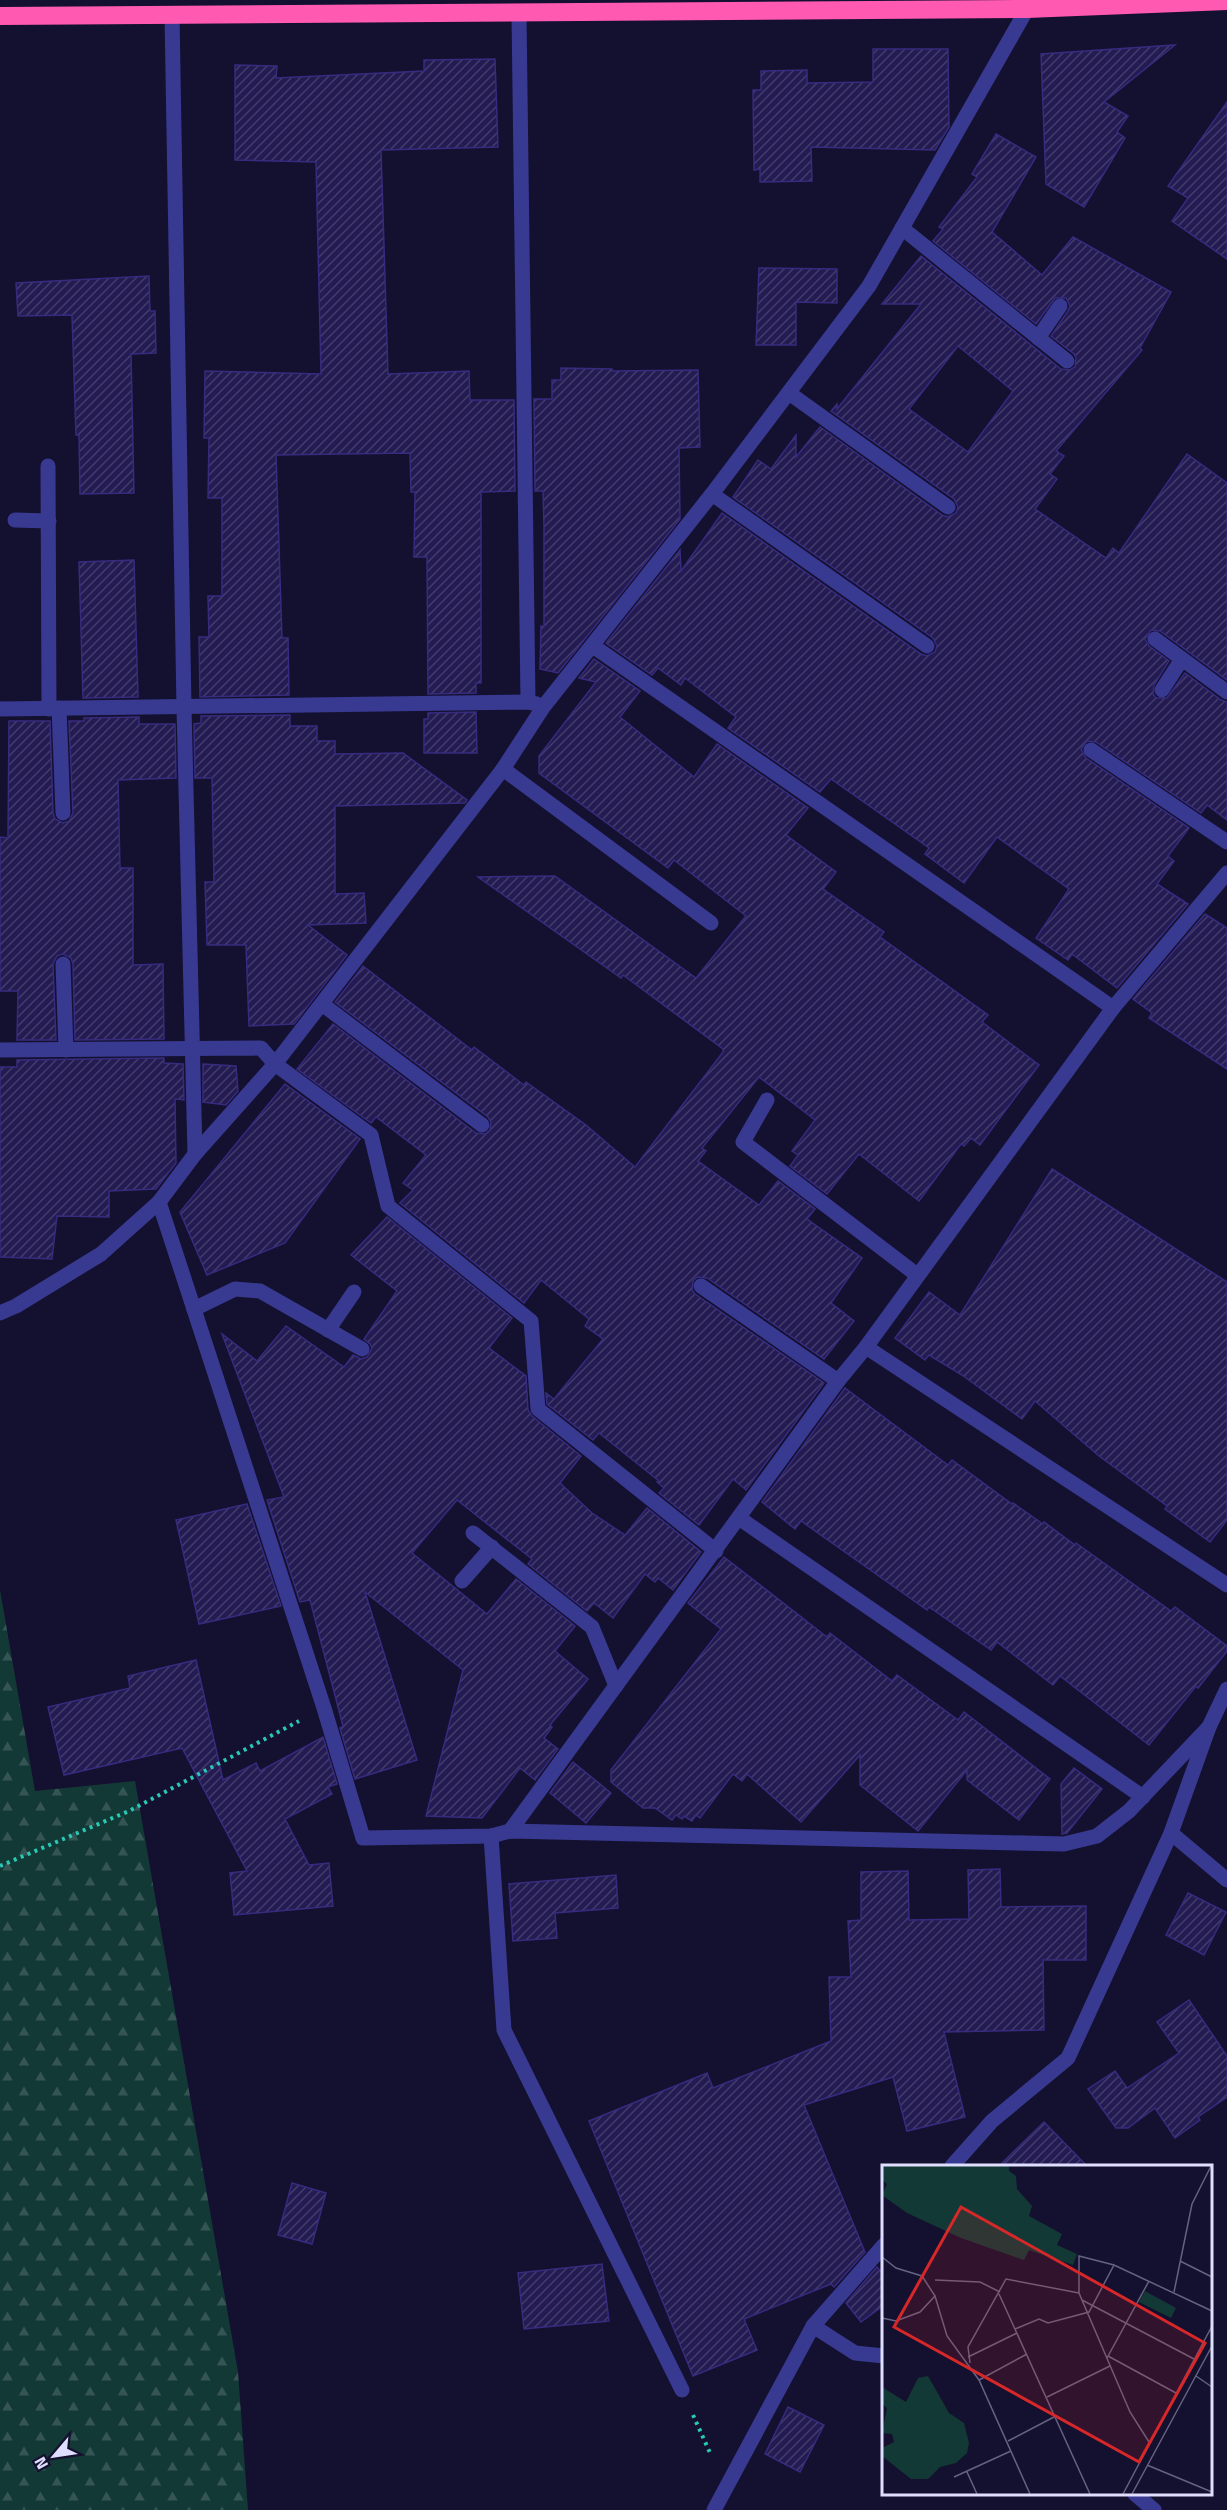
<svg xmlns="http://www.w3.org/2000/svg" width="1227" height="2510" font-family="'Titillium Web',sans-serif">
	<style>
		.forest { fill: url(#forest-firs) }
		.building { fill: url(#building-hatch); stroke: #372b7f; stroke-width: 1.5; fill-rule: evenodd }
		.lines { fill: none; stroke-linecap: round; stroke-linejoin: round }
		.path { stroke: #28c9b6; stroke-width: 4; stroke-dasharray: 3 4.5; stroke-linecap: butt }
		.lane { stroke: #383a91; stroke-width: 15 }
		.street { stroke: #383a91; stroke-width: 15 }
		.highway { stroke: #ff59b2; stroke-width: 18 }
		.inset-road { fill: none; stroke: #666282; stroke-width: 1.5 }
		.view { fill: #d62828; fill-opacity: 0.15; stroke: #d62828; stroke-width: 3 }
		.inset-edge { fill: none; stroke: #e0deff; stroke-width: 3 }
	</style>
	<defs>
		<pattern id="forest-firs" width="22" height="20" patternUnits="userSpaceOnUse" patternTransform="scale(1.5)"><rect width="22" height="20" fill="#133936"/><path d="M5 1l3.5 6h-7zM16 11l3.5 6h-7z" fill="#355554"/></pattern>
		<pattern id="building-hatch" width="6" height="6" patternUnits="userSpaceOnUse" patternTransform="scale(1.5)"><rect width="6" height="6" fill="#231b51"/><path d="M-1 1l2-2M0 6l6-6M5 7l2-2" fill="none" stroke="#433c6b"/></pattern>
	</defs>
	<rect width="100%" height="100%" fill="#14102f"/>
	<path class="forest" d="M0 1590 35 1791 135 1781 238 2372 248 2510H0Z"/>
	<g class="building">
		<path d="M1175 45 1104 102 1128 116 1117 132 1125 138 1084 207 1046 184 1041 54Z"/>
		<path d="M873 49H948L949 127 935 150 811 147 812 181 760 182V169L754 170 753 90H761V71L807 70V83L873 82Z"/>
		<path d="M495 59 498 147 381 150 388 374 469 371 470 400H514L515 491 481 492V683H476V693L428 694 427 557H414L415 492H411L410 453 276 455 282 638H288L289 695 200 697 199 637H209L208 596H222V498H208L209 438H204L205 371 321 374 316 162 235 160V65L277 66 276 78 424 71V60Z"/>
		<path d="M1227 102V259L1172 221 1188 198 1168 186Z"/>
		<path d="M996 134 1036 157 992 232 1042 275 1073 237 1171 292 1140 348 1142 350 1056 451 1064 456 1050 474 1057 479 1035 509 1106 558 1113 548 1119 553 1187 454 1227 483V680L1160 631 1151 630 1145 639 1149 646 1169 661 1154 685 1153 694 1156 698H1167L1185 673 1221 700 1227 702V820L1207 805 1201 813 1096 742 1087 741 1081 749 1086 758 1189 828 1168 856 1174 861 1157 884 1188 904 1117 988 1072 954 1068 960 1036 938 1069 889 997 837 964 883 925 854 929 848 831 779 820 792 728 728 736 717 685 678 681 685 658 668 652 675 606 643 680 550 681 571 722 513 921 654 927 656 935 652 937 646 933 638 733 497 758 460 771 469 796 435V457L820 427 942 515 948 517 956 513 958 507 954 499 831 411 837 404V409L921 304H882L921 256 1061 369 1070 370 1075 367 1076 358 1074 354 1051 336 1068 311 1070 306 1066 298H1055L1036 324 933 241 943 229 939 227 977 177 972 174ZM958 346 1013 391 968 452 909 409Z"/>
		<path d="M759 268 837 269V303L796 302V345H756Z"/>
		<path d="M149 276 150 311H155L156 353 131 354 134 493 80 494 79 435H76L72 315 18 316 16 283Z"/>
		<path d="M561 368 612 369V371L698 370 700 447 679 448 680 519 558 673 540 669 541 626H544V527L543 491H535L534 399H552V380H561Z"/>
		<path d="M134 560 138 697 83 698 79 562Z"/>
		<path d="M594 659 640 691 620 717 694 777 717 744 808 808 786 835 836 872 823 889 884 932 880 937 988 1015 982 1022 1039 1065 980 1145 971 1138 964 1146 961 1144 919 1201 859 1154 827 1194 790 1166 798 1155 792 1151 815 1120 759 1077 702 1148 706 1151 698 1161 759 1205 778 1181 815 1209 807 1219 862 1258 831 1303 854 1321 824 1359 707 1278 697 1277 693 1281 692 1290 695 1294 824 1383 746 1490 733 1479 699 1525 659 1493 664 1488 657 1482 659 1481 599 1433 593 1440 547 1404 546 1393 554 1399 603 1339 585 1326 589 1319 541 1280 524 1303 400 1203 413 1190 403 1183 426 1155 376 1117 371 1123 297 1069 333 1024 476 1133 485 1134 490 1130 491 1122 488 1117 335 1002 363 966 472 1050 474 1047 524 1085 526 1082 586 1125 635 1167 723 1052V1049L623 975 621 978 478 877 555 876 696 978 746 916 674 860 668 868 539 773V756L596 682 579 678Z"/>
		<path d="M476 712 477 753H424V719H428V713Z"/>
		<path d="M290 715V726H317V741H335V754L403 753 467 800 465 803 335 806V894L364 893 366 923 308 925 347 955 294 1024 249 1026 246 945H207L205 882H214L212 778H195L194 724 201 723V716Z"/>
		<path d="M139 717V724H175L176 778 118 780 120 868H133V965L163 964 164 1039 75 1040 73 964 71 958 63 954 57 956 53 964 56 1040H17L18 991H0V837L8 838 9 721H50L53 813 55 819 63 823 69 821 73 813 69 721H84V718Z"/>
		<path d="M1205 914 1227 928V1069L1149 1018 1152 1013 1133 999Z"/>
		<path d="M164 1058V1063L183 1064 184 1100 175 1099 176 1163 156 1189 109 1191V1217L57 1216 52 1259 0 1257V1067H17V1060Z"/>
		<path d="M203 1064 236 1066 238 1091 226 1105 203 1102Z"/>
		<path d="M285 1084 360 1139 285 1243 207 1275 180 1212Z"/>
		<path d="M1052 1169 1227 1282V1520L1210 1542 1165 1509 1167 1506 1099 1456 1035 1401 1022 1419 962 1375 929 1355 925 1360 895 1338 929 1292 960 1315Z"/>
		<path d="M387 1217 512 1318 489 1348 526 1376 528 1410 532 1416 581 1456 560 1483 592 1513 625 1535 647 1508 701 1552 673 1590 658 1578 655 1582 645 1574 613 1618 594 1603 587 1611 528 1564 532 1559 457 1500 412 1553 487 1614 516 1579 575 1626 555 1651 588 1679 550 1725 552 1727 544 1738 558 1749 535 1780 520 1768 482 1818 426 1816 463 1670 365 1592 417 1760 355 1779 340 1728 343 1726 310 1600 300 1602 267 1500 284 1497 222 1334 257 1361 286 1326 344 1367 353 1355 361 1359 367 1357 372 1348 370 1344 364 1339 397 1291 351 1255Z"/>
		<path d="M845 1388 948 1465 952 1460 1012 1504 1013 1503 1043 1524 1044 1522 1075 1545 1076 1543 1171 1611 1175 1607 1227 1646V1651L1198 1688 1196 1686 1149 1745 1060 1676 1053 1685 997 1642 991 1650 929 1607 927 1610 801 1521 795 1529 762 1502Z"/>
		<path d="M247 1504 281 1606 199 1624 176 1520Z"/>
		<path d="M724 1557 827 1637 830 1633 892 1681 897 1675 958 1720 964 1712 1050 1779 1019 1820 967 1780V1770L918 1831 860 1785V1755L801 1822 747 1774 742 1781 733 1774 700 1818 696 1815 692 1821 684 1816 682 1819 676 1815 672 1820 655 1808H643L611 1782V1770L721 1629 688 1603Z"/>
		<path d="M196 1660 223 1780 256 1763 260 1771 323 1737 337 1784 328 1787 332 1794 285 1819 309 1865 329 1863 333 1906 234 1915 230 1873 247 1871 182 1748 64 1775 48 1707 130 1688 128 1676Z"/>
		<path d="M573 1762 611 1793 586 1823 550 1793Z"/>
		<path d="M1074 1768 1102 1789 1067 1833 1062 1834 1061 1784Z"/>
		<path d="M1000 1869 1001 1907 1086 1906V1960H1043L1044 2030 944 2032 965 2117 907 2131 893 2077 804 2105 865 2252 834 2287 831 2284 744 2319 757 2350 693 2376 589 2121 707 2073 713 2088 831 2041 829 1977H851L848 1921 861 1920V1872L908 1871 909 1920 969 1919 968 1870Z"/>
		<path d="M616 1875 618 1908 555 1913 557 1938 513 1941 509 1884Z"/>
		<path d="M1188 1893 1226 1912 1204 1955 1166 1935Z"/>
		<path d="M1189 2000 1227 2056V2097L1198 2117 1200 2120 1175 2138 1155 2108 1128 2128H1116L1088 2089 1115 2071 1127 2088 1179 2053 1157 2022Z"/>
		<path d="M1044 2122 1087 2166H999Z"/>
		<path d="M292 2183 326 2193 312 2244 278 2235Z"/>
		<path d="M602 2264 609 2321 524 2329 518 2273Z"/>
		<path d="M877 2267 884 2275V2305L861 2322 846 2303Z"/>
		<path d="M788 2407 824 2425 800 2472 765 2454Z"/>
	</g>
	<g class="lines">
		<g class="path">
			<path d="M0 1866 129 1811 299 1721"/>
			<path d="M693 2415 711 2455"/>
		</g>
		<g class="lane">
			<path d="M902 228 1067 361"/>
			<path d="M1038 338 1060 306"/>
			<path d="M789 393 948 507"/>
			<path d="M48 466 49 709"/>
			<path d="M712 494 927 646"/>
			<path d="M15 520 49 521"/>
			<path d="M1155 639 1227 692"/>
			<path d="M1162 690 1182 659"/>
			<path d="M59 708 63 813"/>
			<path d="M1091 750 1227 842"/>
			<path d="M503 769 711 923"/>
			<path d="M63 964 66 1050"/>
			<path d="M322 1004 482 1125"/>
			<path d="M767 1100 743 1142 917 1275"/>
			<path d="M701 1286 838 1381"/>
			<path d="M194 1309 235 1289 260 1291 362 1349"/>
			<path d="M328 1330 354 1292"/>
			<path d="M473 1533 592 1627 616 1686"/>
			<path d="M462 1581 492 1547"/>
			<path d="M1171 1833 1227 1880"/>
		</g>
		<g class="street">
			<path d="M519 14 528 702"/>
			<path d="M172 15 184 708 195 1154"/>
			<path d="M593 646 1113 1008"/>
			<path d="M0 709 528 702 537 704"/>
			<path d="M0 1050 261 1048 275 1064 371 1135 388 1206 531 1321 538 1409 716 1551"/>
			<path d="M159 1202 324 1708 363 1838 491 1836 510 1831 1064 1844 1097 1836 1129 1811 1209 1727"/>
			<path d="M0 1313 16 1306 101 1254 159 1202 195 1154 275 1064 503 769 544 706 712 494 869 286 1027 9"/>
			<path d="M866 1347 1227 1585"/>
			<path d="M739 1518 1143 1797"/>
			<path d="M510 1831 838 1381 866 1347 1113 1008 1227 873"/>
			<path d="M491 1836 504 2030 682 2390"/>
			<path d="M952 2166 992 2121 1068 2058 1171 1833 1209 1727 1227 1689"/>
			<path d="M884 2245 813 2326 855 2353 884 2356"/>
			<path d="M1135 2494 1154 2510"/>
			<path d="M714 2510 813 2326"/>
		</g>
		<path class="highway" d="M0 16 1027 9 1227 1"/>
	</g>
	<g transform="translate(882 2165)">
		<rect width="330" height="330" fill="#14102f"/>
		<path d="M263 126 294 143 289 153 257 137Z" fill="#133936"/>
		<path d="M0 1H127V6L134 11 135 24 150 41 147 51 180 69 175 80 195 89 191 100 147 85 142 95 79 73 25 48 0 30 5 19 0 15ZM46 211 67 248 82 258 87 278 85 288 74 298 58 302 46 314H29L0 291V283L12 277 10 269 0 268 5 243 0 239V222L24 237 36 213Z" fill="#133936"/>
		<path d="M36 1H127L122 33 66 19Z" fill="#133936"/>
		<path class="inset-road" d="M0 92 14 103 40 111 53 131M298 96 330 112M53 115 98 117 118 127M292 127 310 39 329 1M117 129 208 329M200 135 312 194M0 153 14 156 38 147 53 131 65 171 97 215 148 329M133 164 157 154 166 158 207 147 232 100M226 191 294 228M86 192 135 168M225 193 267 116M88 198 86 182 124 114 197 128M314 211 330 222M97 215 145 189M165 232 228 201M126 276 172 252M267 277 248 247 197 128V91L232 100 330 146M265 300 330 327M85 307 95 329M72 312 129 286M241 329 330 161M250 329 330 181"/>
		<path class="view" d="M79 42 323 178 257 297 12 162Z"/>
		<rect width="330" height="330" class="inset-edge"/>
	</g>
	<g transform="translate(54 2456) rotate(241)" stroke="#14102f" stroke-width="4.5" paint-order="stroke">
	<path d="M0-4.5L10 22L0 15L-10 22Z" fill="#e0deff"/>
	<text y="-9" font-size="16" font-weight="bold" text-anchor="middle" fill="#e0deff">N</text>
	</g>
</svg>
